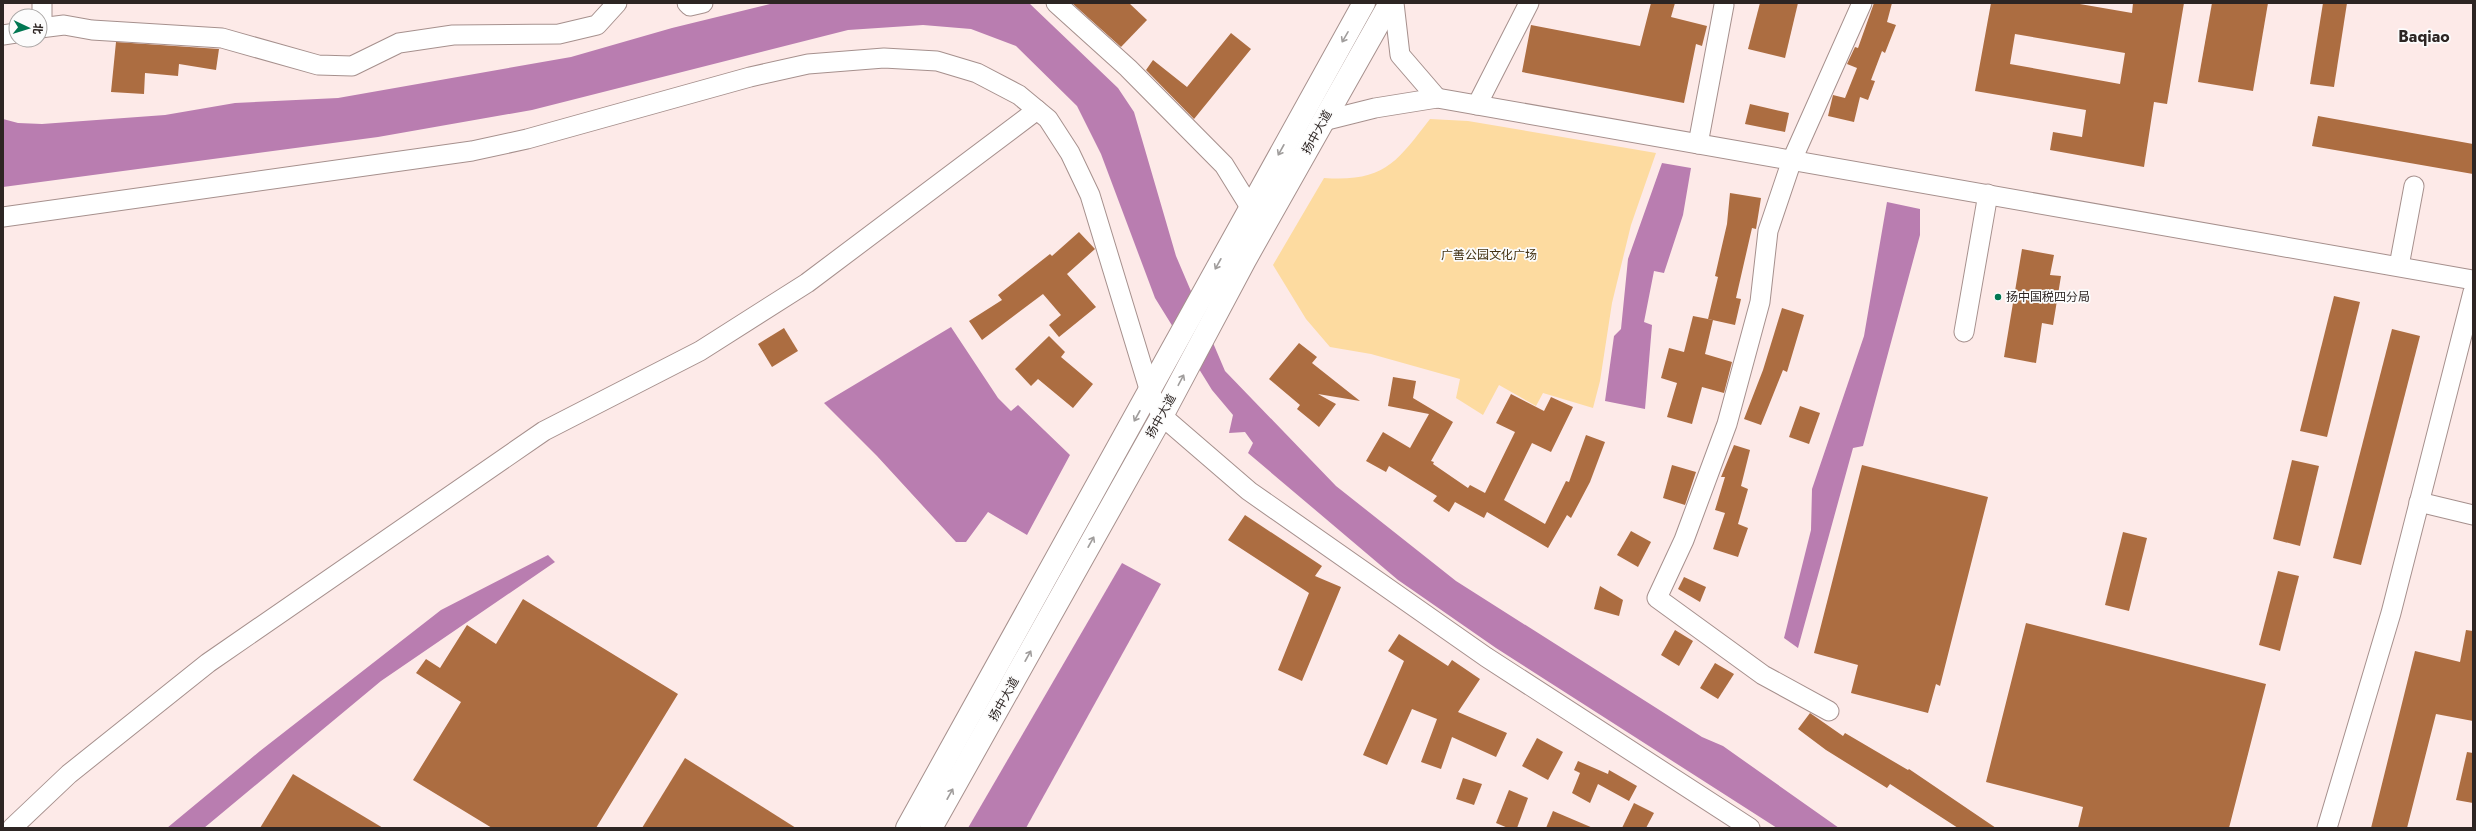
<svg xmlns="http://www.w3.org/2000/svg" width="2476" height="831" font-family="Jost,'Noto Sans SC',sans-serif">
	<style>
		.green { fill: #fddba0 }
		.water { fill: #b97db0 }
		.building { fill: #ac6d41; fill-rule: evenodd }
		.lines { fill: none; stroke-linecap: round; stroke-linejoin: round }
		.minor-casing { stroke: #a6908d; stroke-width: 21 }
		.major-casing { stroke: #a6908d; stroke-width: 24 }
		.minor { stroke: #fff; stroke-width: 19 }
		.major { stroke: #fff; stroke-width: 22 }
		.oneway { stroke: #a09d9c }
		.poi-dot { fill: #017752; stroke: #fcfcfc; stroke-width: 1.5 }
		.labels { text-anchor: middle; stroke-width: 3.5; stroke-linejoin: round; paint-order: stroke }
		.street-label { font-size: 12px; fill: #2d2523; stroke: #fcfcfc }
		.park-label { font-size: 12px; fill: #413011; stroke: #fcfcfc }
		.poi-label { font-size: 12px; fill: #2d2523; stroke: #fcfcfc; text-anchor: start }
		.district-label { font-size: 16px; font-weight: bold; fill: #2d2523; stroke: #fcfcfc }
	</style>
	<rect width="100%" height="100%" fill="#fdeae8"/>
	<path class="green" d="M1430 119 1468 121 1656 153 1631 225 1612 303 1600 381 1593 408 1543 393 1536 406 1499 385 1483 415 1456 398 1460 379 1371 354 1330 347 1306 319 1273 265 1324 178C1384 182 1396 163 1430 119Z"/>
	<g class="water">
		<path d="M774 3H1029L1118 88 1134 112 1176 256 1225 371 1336 486 1456 581 1702 737 1723 746 1839 828H1777L1496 648 1398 580 1248 453 1253 443 1245 432 1229 433 1233 415 1212 390 1155 298 1101 154 1077 106 1016 46 971 29 923 25 848 30 532 110 378 137 3 187V119L18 123 42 124 165 115 235 103 338 98 571 57 672 28Z"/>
		<path d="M1662 163 1691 168 1683 215 1664 273 1654 271 1644 322 1652 325 1645 409 1605 401 1614 336 1621 329 1628 259Z"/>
		<path d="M1887 202 1920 209V235L1863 446 1853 448 1798 648 1784 638 1811 530 1812 489 1864 336Z"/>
		<path d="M951 327 998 398 1011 411 1018 405 1070 455 1027 535 988 512 966 542H956L877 456 824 403Z"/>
		<path d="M548 555 555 562 381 681 204 828H167L260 751 441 610Z"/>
		<path d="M1122 563 1161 584 1026 828H968Z"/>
	</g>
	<g class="building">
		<path d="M1072 3H1129L1147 20 1121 47Z"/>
		<path d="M1651 3H1675L1671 17 1707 26 1702 46 1696 44 1684 103 1522 72 1531 25 1640 46Z"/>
		<path d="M1760 3H1798L1785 58 1748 49Z"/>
		<path d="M1874 3H1892L1887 22 1896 25 1885 53 1882 51 1871 80 1875 81 1868 100 1860 97 1854 122 1828 116 1833 95 1845 98 1857 68 1847 64 1855 47 1858 48Z"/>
		<path d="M1991 3H2074L2132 13 2133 3H2184L2167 104 2154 102 2144 167 2050 150 2053 132 2082 137 2086 110 1975 91ZM2015 34 2125 53 2120 84 2010 64Z"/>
		<path d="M2212 3H2268L2253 91 2198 82Z"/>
		<path d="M2323 3H2347L2334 87 2310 84Z"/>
		<path d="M1231 33 1251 49 1194 119 1146 70 1153 60 1187 87Z"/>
		<path d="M116 42 219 49 216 70 179 64 178 76 145 73 144 94 111 92Z"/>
		<path d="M1750 104 1789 113 1785 132 1745 124Z"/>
		<path d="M2318 116 2473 144V174L2312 146Z"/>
		<path d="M1730 193 1761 198 1756 229 1752 228 1736 298 1741 299 1735 325 1708 319 1718 277 1715 276 1727 224Z"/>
		<path d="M1079 232 1095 249 1067 274 1096 307 1059 337 1049 325 1061 315 1043 294 982 340 969 321 1002 300 998 295 1050 254 1052 256Z"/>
		<path d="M2022 249 2054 255 2050 275 2061 276 2053 325 2042 323 2036 363 2004 357Z"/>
		<path d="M2334 296 2360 302 2327 437 2300 431Z"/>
		<path d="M1782 308 1804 315 1787 372 1783 370 1761 425 1744 419 1763 370Z"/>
		<path d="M1693 316 1713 320 1705 354 1732 362 1724 393 1702 387 1692 424 1667 417 1677 383 1661 378 1669 348 1684 352Z"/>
		<path d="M784 328 798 351 772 367 758 344Z"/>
		<path d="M2392 329 2420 336 2361 565 2333 558Z"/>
		<path d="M1049 336 1065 352 1061 357 1093 384 1073 408 1038 379 1031 386 1015 369Z"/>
		<path d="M1299 343 1317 357 1312 363 1360 401 1318 394 1336 404 1319 427 1297 409 1300 405 1269 379Z"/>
		<path d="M1393 377 1416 381 1413 398 1453 422 1431 461 1434 462 1433 464 1468 488 1470 485 1485 493 1515 432 1496 423 1511 394 1544 411 1551 397 1573 407 1551 452 1532 443 1504 500 1545 524 1566 481 1569 482 1586 435 1605 442 1590 482 1571 518 1567 515 1548 548 1487 512 1484 518 1455 502 1449 512 1433 501 1437 496 1389 466 1386 472 1366 461 1383 432 1410 448 1429 414 1388 406Z"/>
		<path d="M1800 406 1820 413 1809 444 1789 437Z"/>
		<path d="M1734 445 1750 450 1741 486 1748 489 1738 524 1748 528 1738 557 1713 549 1725 513 1715 510 1725 477H1721Z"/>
		<path d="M2292 460 2319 466 2300 546 2273 539Z"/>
		<path d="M1672 465 1696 472 1685 505 1663 498Z"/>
		<path d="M1862 465 1988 497 1940 686 1936 684 1928 713 1851 693 1858 665 1814 653Z"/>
		<path d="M1245 515 1322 566 1315 576 1341 587 1302 681 1278 670 1309 593 1228 540Z"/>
		<path d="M1631 531 1651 542 1638 567 1617 555Z"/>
		<path d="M2123 532 2147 538 2129 611 2105 605Z"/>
		<path d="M2278 571 2299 576 2280 651 2259 645Z"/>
		<path d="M1684 577 1706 587 1700 602 1678 589Z"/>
		<path d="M1600 586 1623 600 1619 616 1594 609Z"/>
		<path d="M523 599 678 694 596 828H492L413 780 461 702 416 673 426 659 440 668 467 625 496 644Z"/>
		<path d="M2026 623 2266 684 2229 828H2078L2083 807 1986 782Z"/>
		<path d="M1675 630 1693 641 1679 666 1661 655Z"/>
		<path d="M2466 630 2473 631V721L2436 714 2407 828H2371L2415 651 2460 662Z"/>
		<path d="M1399 634 1448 666 1452 660 1480 679 1458 712 1507 733 1496 757 1452 737 1441 769 1421 762 1437 719 1412 709 1387 765 1363 755 1404 661 1388 651Z"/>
		<path d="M1715 663 1734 674 1718 699 1700 688Z"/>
		<path d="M1810 713 1843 736 1845 733 1908 770 1909 769 1996 828H1958L1890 784 1887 788 1826 750 1798 729Z"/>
		<path d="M1537 738 1563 752 1548 780 1522 766Z"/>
		<path d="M2467 752 2473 753V803L2456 800Z"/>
		<path d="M685 758 796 828H642Z"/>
		<path d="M1578 761 1608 774 1609 770 1637 786 1629 801 1598 784 1590 803 1572 793 1580 773 1574 770Z"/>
		<path d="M293 774 383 828H260Z"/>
		<path d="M1463 778 1482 784 1474 805 1456 799Z"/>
		<path d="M1509 790 1528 798 1517 828H1508L1496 823Z"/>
		<path d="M1634 803 1654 813 1646 828H1622Z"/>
		<path d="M1553 811 1593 828H1546Z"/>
	</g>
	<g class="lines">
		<g class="minor-casing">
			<g id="minor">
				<path d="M42 3V28"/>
				<path d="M687 3 690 6 703 3"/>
				<path d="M1056 3 1128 68 1224 165 1250 207"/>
				<path d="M1394 3 1400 55 1437 98"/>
				<path d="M40 28 64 25 92 30 222 38 318 65 352 66 399 43 453 35 559 34 597 25 617 3"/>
				<path d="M3 35 16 33"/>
				<path d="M1477 105 1529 3"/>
				<path d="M1323 121 1375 108 1437 98 2473 280"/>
				<path d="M1698 144 1724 5"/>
				<path d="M3 217 472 151 527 139 750 77 808 64 884 58 937 61 977 73 1019 95 1048 119 1070 153 1090 195 1150 392 1162 416 1249 491 1486 657 1750 828"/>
				<path d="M2399 266 2414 186"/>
				<path d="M1964 332 1988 194"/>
				<path d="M2419 502 2473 515"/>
				<path d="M1829 711 1763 675 1657 598 1684 540 1727 424 1760 302 1768 231 1792 160 1862 3"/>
				<path d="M12 828 69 774 208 663 544 431 700 351 807 283 1037 110"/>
				<path d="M2327 828 2391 613 2473 292"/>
			</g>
		</g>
		<g class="major-casing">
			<g id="major">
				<path d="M907 828 1364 3"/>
				<path d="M931 828 1162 416 1245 260 1390 3"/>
			</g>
		</g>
		<use href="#minor" class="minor"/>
		<use href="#major" class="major"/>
	</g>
	<defs><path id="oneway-shaft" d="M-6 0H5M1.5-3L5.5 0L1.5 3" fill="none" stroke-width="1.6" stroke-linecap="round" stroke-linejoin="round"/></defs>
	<g class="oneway">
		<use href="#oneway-shaft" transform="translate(1345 37) rotate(120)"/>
		<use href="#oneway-shaft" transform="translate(1281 150) rotate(119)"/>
		<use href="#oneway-shaft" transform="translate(1218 264) rotate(119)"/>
		<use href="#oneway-shaft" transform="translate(1181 380) rotate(-62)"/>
		<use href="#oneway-shaft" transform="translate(1137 416) rotate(119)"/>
		<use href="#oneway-shaft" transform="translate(1091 542) rotate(-61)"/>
		<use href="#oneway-shaft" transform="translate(1028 656) rotate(-61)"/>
		<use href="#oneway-shaft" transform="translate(950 794) rotate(-61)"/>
	</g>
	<circle class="poi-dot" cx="1998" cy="297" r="4"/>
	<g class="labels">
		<g class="street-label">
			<text transform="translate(1317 132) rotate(-61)" y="4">扬中大道</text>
			<text transform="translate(1161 416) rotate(-61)" y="4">扬中大道</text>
			<text transform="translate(1004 699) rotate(-61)" y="4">扬中大道</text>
		</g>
		<g class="park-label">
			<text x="1489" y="259">广善公园文化广场</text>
		</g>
		<g class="poi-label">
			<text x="2006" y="301">扬中国税四分局</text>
		</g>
		<g class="district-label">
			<text x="2424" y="42">Baqiao</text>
		</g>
	</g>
	<rect width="2476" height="831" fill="none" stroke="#2d2523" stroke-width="8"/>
	<g transform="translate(28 28) rotate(94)"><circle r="19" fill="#fcfcfc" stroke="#a9a6a5"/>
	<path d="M0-3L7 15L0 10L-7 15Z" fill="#017752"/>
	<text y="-6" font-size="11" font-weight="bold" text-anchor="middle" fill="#2d2523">北</text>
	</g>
</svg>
